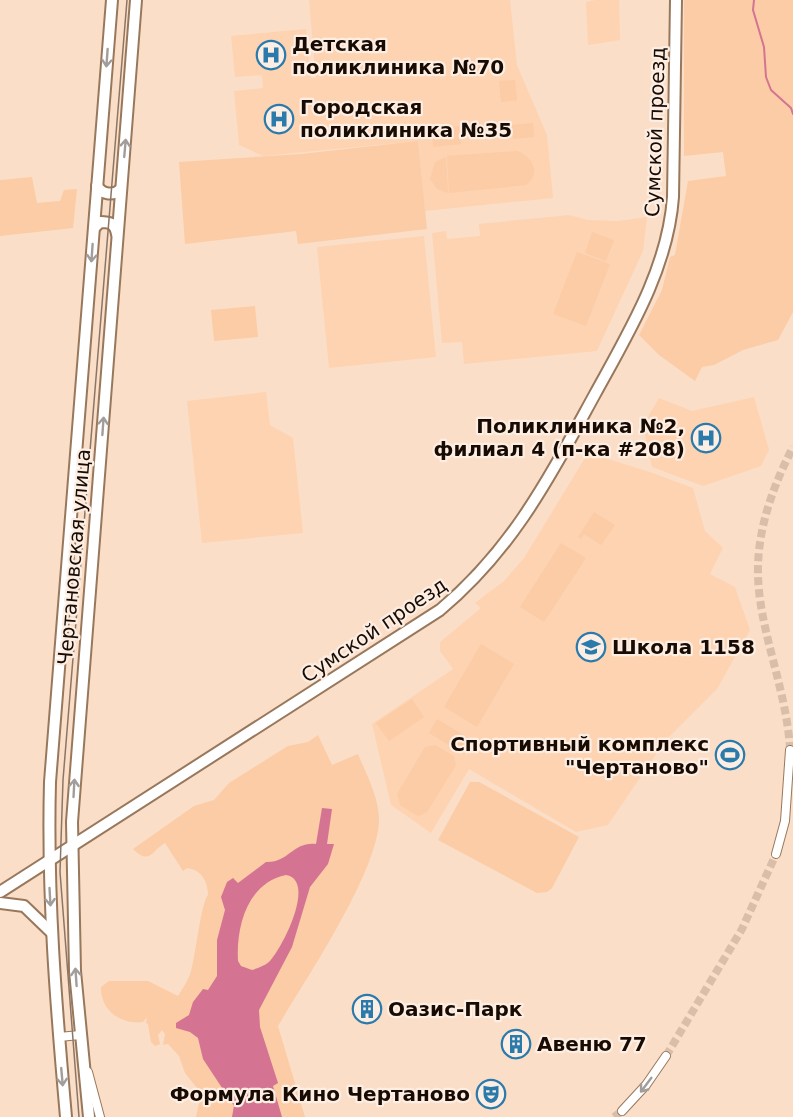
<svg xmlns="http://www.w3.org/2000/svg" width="793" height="1117" font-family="'DejaVu Sans',sans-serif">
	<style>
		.built { fill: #fed3b1 }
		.green { fill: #fbcca5 }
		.water { fill: #d47392; fill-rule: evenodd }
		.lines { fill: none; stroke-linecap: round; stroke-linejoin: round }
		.stream { stroke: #d47392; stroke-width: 2 }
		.street-tunnel { stroke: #d9beaa; stroke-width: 8; stroke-dasharray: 8 4; stroke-linecap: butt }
		.street-casing { stroke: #98785d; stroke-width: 10 }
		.secondary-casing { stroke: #98785d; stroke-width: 14 }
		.street { stroke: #fff; stroke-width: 8 }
		.secondary { stroke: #fff; stroke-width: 10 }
		.tram { stroke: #8b7666; stroke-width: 1.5 }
		.oneway { stroke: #a29d9a }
		.labels { text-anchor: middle; stroke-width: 4.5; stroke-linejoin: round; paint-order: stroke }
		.poi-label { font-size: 20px; font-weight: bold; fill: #170b03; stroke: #fdeee3; text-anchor: start }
		.street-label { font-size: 20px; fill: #170b03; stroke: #fdeee3 }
	</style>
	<rect width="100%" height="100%" fill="#fbdec7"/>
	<g class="built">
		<path d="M309 0H510L517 65 547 135 553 198 425 211 418 141 263 156 239 145 234 91 263 88 262 75 235 77 231 36 306 29 311 78H316Z"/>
		<path d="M595 0H619L620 40 588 45 586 2Z"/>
		<path d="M569 215 588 220 618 221 647 217 643 251 597 351 464 364 462 342 442 343 432 233 446 231 447 239 480 236 479 224Z"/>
		<path d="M424 236 436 357 329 368 317 247Z"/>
		<path d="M266 392 270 425 293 438 303 533 202 543 187 401Z"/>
		<path d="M754 397 769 450 761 466 703 486 652 467 643 425 659 398 692 411Z"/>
		<path d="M588 453 650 472 693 488 705 531 723 548 710 574 735 587 750 630 717 689 665 741 608 825 576 832 469 769 431 833 391 805 372 724 453 669 440 651V642L481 608 475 603 504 581 524 558Z"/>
	</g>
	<g class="green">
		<path d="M684 0H793V312L778 340 743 350 714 365 702 367 695 381 659 355 639 335 662 290 670 257 675 255 688 181 726 176 723 152 684 156Z"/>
		<path d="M515 80 517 100 501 102 499 81Z"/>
		<path d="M533 123 534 137 513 139 511 125Z"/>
		<path d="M459 126 461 144 433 147 432 129Z"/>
		<path d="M418 141 427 229 298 244 296 231 185 244 179 162 301 154Z"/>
		<path d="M517 151C532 157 542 172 526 185L449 193 447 156Z"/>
		<path d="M446 157V160L448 193 437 189 430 179 435 162Z"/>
		<path d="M32 177 37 203 60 201 64 190 77 189 73 228 0 236V180Z"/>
		<path d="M592 232 614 240 606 261 585 253Z"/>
		<path d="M577 252 610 264 586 326 553 314Z"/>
		<path d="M255 306 258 337 214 341 211 310Z"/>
		<path d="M594 512 615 525 601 545 584 534 581 539 578 537Z"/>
		<path d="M561 543 586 558 544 622 520 607Z"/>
		<path d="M481 644 514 664 477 727 444 707Z"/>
		<path d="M412 699 424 717 389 741 376 723Z"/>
		<path d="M437 719 472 740 464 754 429 733Z"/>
		<path d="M318 735 332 765 358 754C366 774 379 797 379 820 378 872 306 979 278 1026L305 1117H196L199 1103 204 1097 185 1073 179 1056 168 1044 163 1045 165 1034 162 1030 158 1035 160 1044 155 1046 151 1042 148 1024 146 1023 147 1017 143 1022C122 1025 100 1011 101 987L109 981H148L178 996C183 988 189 979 191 971 196 953 201 903 208 895 208 882 202 870 187 868L183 871 165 843C152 850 150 866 133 849L194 806 214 800 229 783 288 746 308 742Z"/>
		<path d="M435 745 454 756 456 765 427 812 418 816 400 805 397 794 425 747Z"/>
		<path d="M470 782H479L579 837 552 888 547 892 537 893 438 840Z"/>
	</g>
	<path class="water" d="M322 808 332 809 327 844H334L328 864 310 887 292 947 259 1010 260 1027 278 1083 273 1086 282 1117H232L234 1106 203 1059 198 1038 190 1032 176 1028V1023L189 1015 193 1002 203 989 208 990 217 976V940L225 910 221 897 227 882 233 878 238 883 266 862C289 863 292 842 316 844ZM286 875C317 880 282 949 269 962 264 966 258 968 252 970L241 966 238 961C236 927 247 883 286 875Z"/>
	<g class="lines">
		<path class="stream" d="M754 0 753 10 764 47 766 77 771 90 791 108 793 114"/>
		<g class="street-tunnel">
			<path d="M790 750C787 690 759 631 758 574 757 530 773 486 793 447"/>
			<path d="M666 1056 742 929 776 854"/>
			<path d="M614 1117 622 1111"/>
		</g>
		<g class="street-casing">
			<g id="street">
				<path d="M776 854 785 821 790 750"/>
				<path d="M59 1037 80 1035"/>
				<path d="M88 1072 100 1117"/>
				<path d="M622 1111 646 1085 666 1056"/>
			</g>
		</g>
		<g class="secondary-casing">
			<g id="secondary">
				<path d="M97 186C102 195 114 196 121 189"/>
				<path d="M94 228 100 222C110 222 115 223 117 234"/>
				<path d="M0 892 440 610C514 548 550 476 595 394 629 332 668 268 673 197L676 0"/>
				<path d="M0 903 24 906 51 932"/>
				<path d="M66 1117C56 1005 47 895 50 782L112 0"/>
				<path d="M89 1117 75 971 72 822 136 0"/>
			</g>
		</g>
		<use href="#street" class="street"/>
		<use href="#secondary" class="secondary"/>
		<path class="tram" d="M79 1117 60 872 63 780 127 0"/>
	</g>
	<defs><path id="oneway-shaft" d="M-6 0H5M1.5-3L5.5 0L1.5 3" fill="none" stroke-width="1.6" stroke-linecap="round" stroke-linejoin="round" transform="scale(1.5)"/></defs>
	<g class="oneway">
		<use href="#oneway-shaft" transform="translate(107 58) rotate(94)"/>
		<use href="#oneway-shaft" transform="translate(125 148) rotate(-85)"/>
		<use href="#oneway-shaft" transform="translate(92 253) rotate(94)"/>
		<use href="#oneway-shaft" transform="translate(103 426) rotate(-86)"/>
		<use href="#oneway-shaft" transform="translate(74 788) rotate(-87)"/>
		<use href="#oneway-shaft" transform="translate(50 897) rotate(87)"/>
		<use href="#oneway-shaft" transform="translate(76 977) rotate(-94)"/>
		<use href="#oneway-shaft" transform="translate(62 1077) rotate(85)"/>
		<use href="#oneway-shaft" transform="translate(646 1085) rotate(127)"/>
	</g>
	<defs>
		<g id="hospital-ring" transform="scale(1.5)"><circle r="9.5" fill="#fdeee3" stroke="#2b7aac" stroke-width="1.5"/><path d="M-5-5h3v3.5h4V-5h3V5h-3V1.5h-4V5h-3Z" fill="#2b7aac"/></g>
		<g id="school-ring" transform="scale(1.5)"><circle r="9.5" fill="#fdeee3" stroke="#2b7aac" stroke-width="1.5"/><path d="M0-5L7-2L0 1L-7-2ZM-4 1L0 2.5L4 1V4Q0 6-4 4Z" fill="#2b7aac"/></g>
		<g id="stadium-ring" transform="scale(1.5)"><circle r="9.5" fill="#fdeee3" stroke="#2b7aac" stroke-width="1.5"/><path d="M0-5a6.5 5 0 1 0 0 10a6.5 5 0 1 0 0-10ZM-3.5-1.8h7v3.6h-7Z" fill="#2b7aac"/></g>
		<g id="building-ring" transform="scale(1.5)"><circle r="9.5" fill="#fdeee3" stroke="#2b7aac" stroke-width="1.5"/><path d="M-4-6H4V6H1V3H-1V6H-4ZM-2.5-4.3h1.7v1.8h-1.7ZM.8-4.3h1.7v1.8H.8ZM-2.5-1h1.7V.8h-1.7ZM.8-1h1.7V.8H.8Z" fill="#2b7aac"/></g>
		<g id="theatre-ring" transform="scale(1.5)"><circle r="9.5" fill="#fdeee3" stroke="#2b7aac" stroke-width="1.5"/><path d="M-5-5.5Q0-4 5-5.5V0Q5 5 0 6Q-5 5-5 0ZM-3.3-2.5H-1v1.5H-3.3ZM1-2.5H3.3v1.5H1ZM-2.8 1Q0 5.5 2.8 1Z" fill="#2b7aac"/></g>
	</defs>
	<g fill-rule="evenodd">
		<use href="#hospital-ring" x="271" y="55"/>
		<use href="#hospital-ring" x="279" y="119"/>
		<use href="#hospital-ring" x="706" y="438"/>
		<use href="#school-ring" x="591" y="647"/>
		<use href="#stadium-ring" x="730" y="755"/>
		<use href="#building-ring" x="367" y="1009"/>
		<use href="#building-ring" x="516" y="1044"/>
		<use href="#theatre-ring" x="491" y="1094"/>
	</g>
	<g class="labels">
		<g class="poi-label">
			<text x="292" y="51">Детская<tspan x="292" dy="23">поликлиника №70</tspan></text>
			<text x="300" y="114">Городская<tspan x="300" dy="23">поликлиника №35</tspan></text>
			<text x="685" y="433" text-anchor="end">Поликлиника №2,<tspan x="685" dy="23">филиал 4 (п-ка #208)</tspan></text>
			<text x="612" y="654">Школа 1158</text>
			<text x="709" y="751" text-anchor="end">Спортивный комплекс<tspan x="709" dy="23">"Чертаново"</tspan></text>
			<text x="388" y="1016">Оазис-Парк</text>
			<text x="537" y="1051">Авеню 77</text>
			<text x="470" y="1101" text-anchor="end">Формула Кино Чертаново</text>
		</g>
		<g class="street-label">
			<text transform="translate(655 132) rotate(-88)" y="7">Сумской проезд</text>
			<text transform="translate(74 557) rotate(-85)" y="7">Чертановская улица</text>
			<text transform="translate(374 630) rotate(-34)" y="7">Сумской проезд</text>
		</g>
	</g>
</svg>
